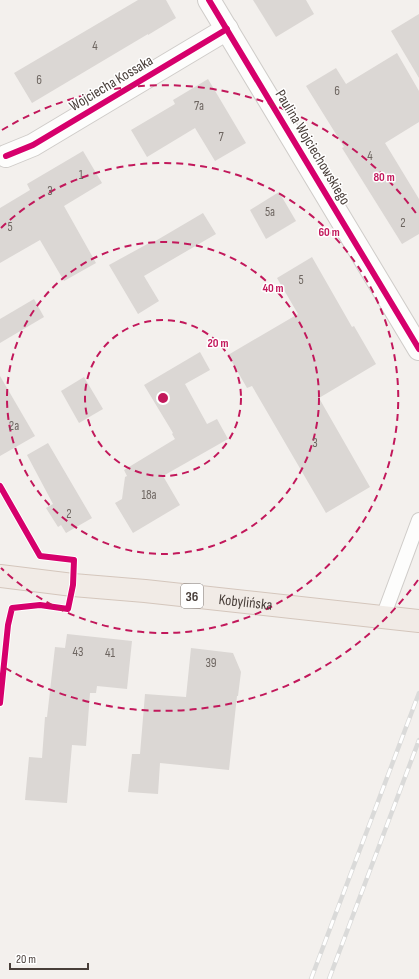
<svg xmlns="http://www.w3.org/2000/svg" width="419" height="979" font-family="'Sofia Sans Condensed',sans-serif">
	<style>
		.building { fill: #dbd7d4 }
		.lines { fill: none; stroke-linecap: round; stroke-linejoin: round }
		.lane-casing { stroke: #cfccc9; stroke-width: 16 }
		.street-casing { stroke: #cfccc9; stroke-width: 24 }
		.primary-casing { stroke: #d4c6bc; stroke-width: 24 }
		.lane { stroke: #fdfdfc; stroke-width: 14 }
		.street { stroke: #fdfdfc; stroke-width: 22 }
		.primary { stroke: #f1ebe6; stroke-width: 22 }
		.rail-casing { stroke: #dadad9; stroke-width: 4.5 }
		.rail { stroke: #fff; stroke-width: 3; stroke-dasharray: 9; stroke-linecap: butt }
		.cycleway-casing { stroke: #fff; stroke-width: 8 }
		.cycleway { stroke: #d6006c; stroke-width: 6 }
		.ring { fill: none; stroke: #c2185b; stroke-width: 2; stroke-dasharray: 7 5 }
		.labels { text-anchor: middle; stroke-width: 3; stroke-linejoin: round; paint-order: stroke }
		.number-label { font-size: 13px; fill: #6e6661 }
		.shield { fill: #fff; stroke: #7f7874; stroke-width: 1 }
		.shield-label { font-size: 14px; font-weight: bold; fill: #483e39 }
		.street-label { font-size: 15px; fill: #483e39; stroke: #fff }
		.centre { fill: #c2185b; stroke: #fff; stroke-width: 2 }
		.ring-label { font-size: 12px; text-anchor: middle; font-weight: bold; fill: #c2185b; stroke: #fff; stroke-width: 3; stroke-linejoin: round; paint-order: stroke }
	</style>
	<rect width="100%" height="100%" fill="#f3f0ed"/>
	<g class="building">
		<path d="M138 0H166L176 18 148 35V34L32 103 14 73Z"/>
		<path d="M253 0H306L314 14 276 37Z"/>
		<path d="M419 14V78L391 31Z"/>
		<path d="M397 53 419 91V122L385 143 419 199V234L402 244 342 148 344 147 306 86 336 68 346 84Z"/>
		<path d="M208 79 246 143 215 161 195 128 147 157 131 130 175 104 173 100Z"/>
		<path d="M83 151 102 183 64 206 96 263 64 281 40 240 0 263V208L30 190 27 184Z"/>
		<path d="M279 192 296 221 266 239 250 210Z"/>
		<path d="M203 213 216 234 144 276 159 301 138 314 109 265 151 242 152 243Z"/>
		<path d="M312 257 352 327 354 326 376 364 319 398 370 487 326 513 252 386 247 388 228 355 298 314 277 278Z"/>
		<path d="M34 299 44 317 0 343V319Z"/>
		<path d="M200 352 210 370 185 384 207 424 217 419 228 439 163 476 180 505 133 533 115 503 122 499 125 477 127 476 124 470 175 439 172 434 173 433 144 385Z"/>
		<path d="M0 376 35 436 0 456Z"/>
		<path d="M84 377 103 409 79 423 61 391Z"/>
		<path d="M48 443 92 518 66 533 61 525 58 527 46 508 53 504 27 455Z"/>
		<path d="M67 634 132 641 127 689 97 686 96 693H90L86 746 72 745 67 803 25 800 29 757 42 758 45 717H47L55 647 65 648Z"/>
		<path d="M191 648 233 653 241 672 238 696H237L229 770 160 763 158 794 128 792 132 754H140L145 694 186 697Z"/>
	</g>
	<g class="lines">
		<g class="lane-casing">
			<path id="lane" d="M383 617 419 520"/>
		</g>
		<g class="street-casing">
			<g id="street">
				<path d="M209 0 419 349"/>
				<path d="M6 156 33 145 227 29"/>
			</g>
		</g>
		<g class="primary-casing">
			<g id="primary">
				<path id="s1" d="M0 576 73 585 145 591 419 621"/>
			</g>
		</g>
		<use href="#lane" class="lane"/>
		<use href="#street" class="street"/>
		<use href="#primary" class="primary"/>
		<g class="rail-casing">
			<g id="rail">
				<path d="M311 979 419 693"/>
				<path d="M329 979 419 740"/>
			</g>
		</g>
		<use href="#rail" class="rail"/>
		<g class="cycleway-casing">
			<g id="cycleway">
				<path d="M209 0 419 349"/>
				<path d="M6 156 33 145 227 29"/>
				<path d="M0 486 40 556 74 560 73 585 68 609 40 605 12 608 8 625 0 703"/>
			</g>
		</g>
		<use href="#cycleway" class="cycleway"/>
	</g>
	<g class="ring">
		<circle cx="163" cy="398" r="78"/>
		<circle cx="163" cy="398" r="156"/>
		<path d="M1 228A235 235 0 1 1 1 568"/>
		<path d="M418 580A313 313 0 0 1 2 666M2 130A313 313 0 0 1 418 216"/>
	</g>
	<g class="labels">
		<g class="number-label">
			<text x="95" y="50">4</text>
			<text x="39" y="84">6</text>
			<text x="337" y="95">6</text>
			<text x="199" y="110">7a</text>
			<text x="221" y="141">7</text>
			<text x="370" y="160">4</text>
			<text x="81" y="179">1</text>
			<text x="50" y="195">3</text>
			<text x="270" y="216">5a</text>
			<text x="403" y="227">2</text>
			<text x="10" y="231">5</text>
			<text x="301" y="284">5</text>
			<text x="14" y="430">2a</text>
			<text x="315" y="447">3</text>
			<text x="149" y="499">18a</text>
			<text x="69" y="518">2</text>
			<text x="78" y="656">43</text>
			<text x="110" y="657">41</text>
			<text x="211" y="667">39</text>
		</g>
		<rect class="shield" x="181" y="584" width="22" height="24" rx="3"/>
		<g class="shield-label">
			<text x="192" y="601">36</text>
		</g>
		<g class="street-label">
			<text transform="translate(111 83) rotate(-31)" y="5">Wojciecha Kossaka</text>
			<text transform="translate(313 147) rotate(59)" y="5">Paulina Wojciechowskiego</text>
			<text dy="5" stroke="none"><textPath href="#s1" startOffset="247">Kobylińska</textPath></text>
		</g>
	</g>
	<circle cx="163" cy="398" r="6" class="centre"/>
	<g class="ring-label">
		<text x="384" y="181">80 m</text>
		<text x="329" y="236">60 m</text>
		<text x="273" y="292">40 m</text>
		<text x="218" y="347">20 m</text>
	</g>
	<path d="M10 963v6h78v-6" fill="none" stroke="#483e39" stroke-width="2"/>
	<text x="16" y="963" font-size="12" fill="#483e39" stroke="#ffffff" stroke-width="3" paint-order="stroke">20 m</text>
</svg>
